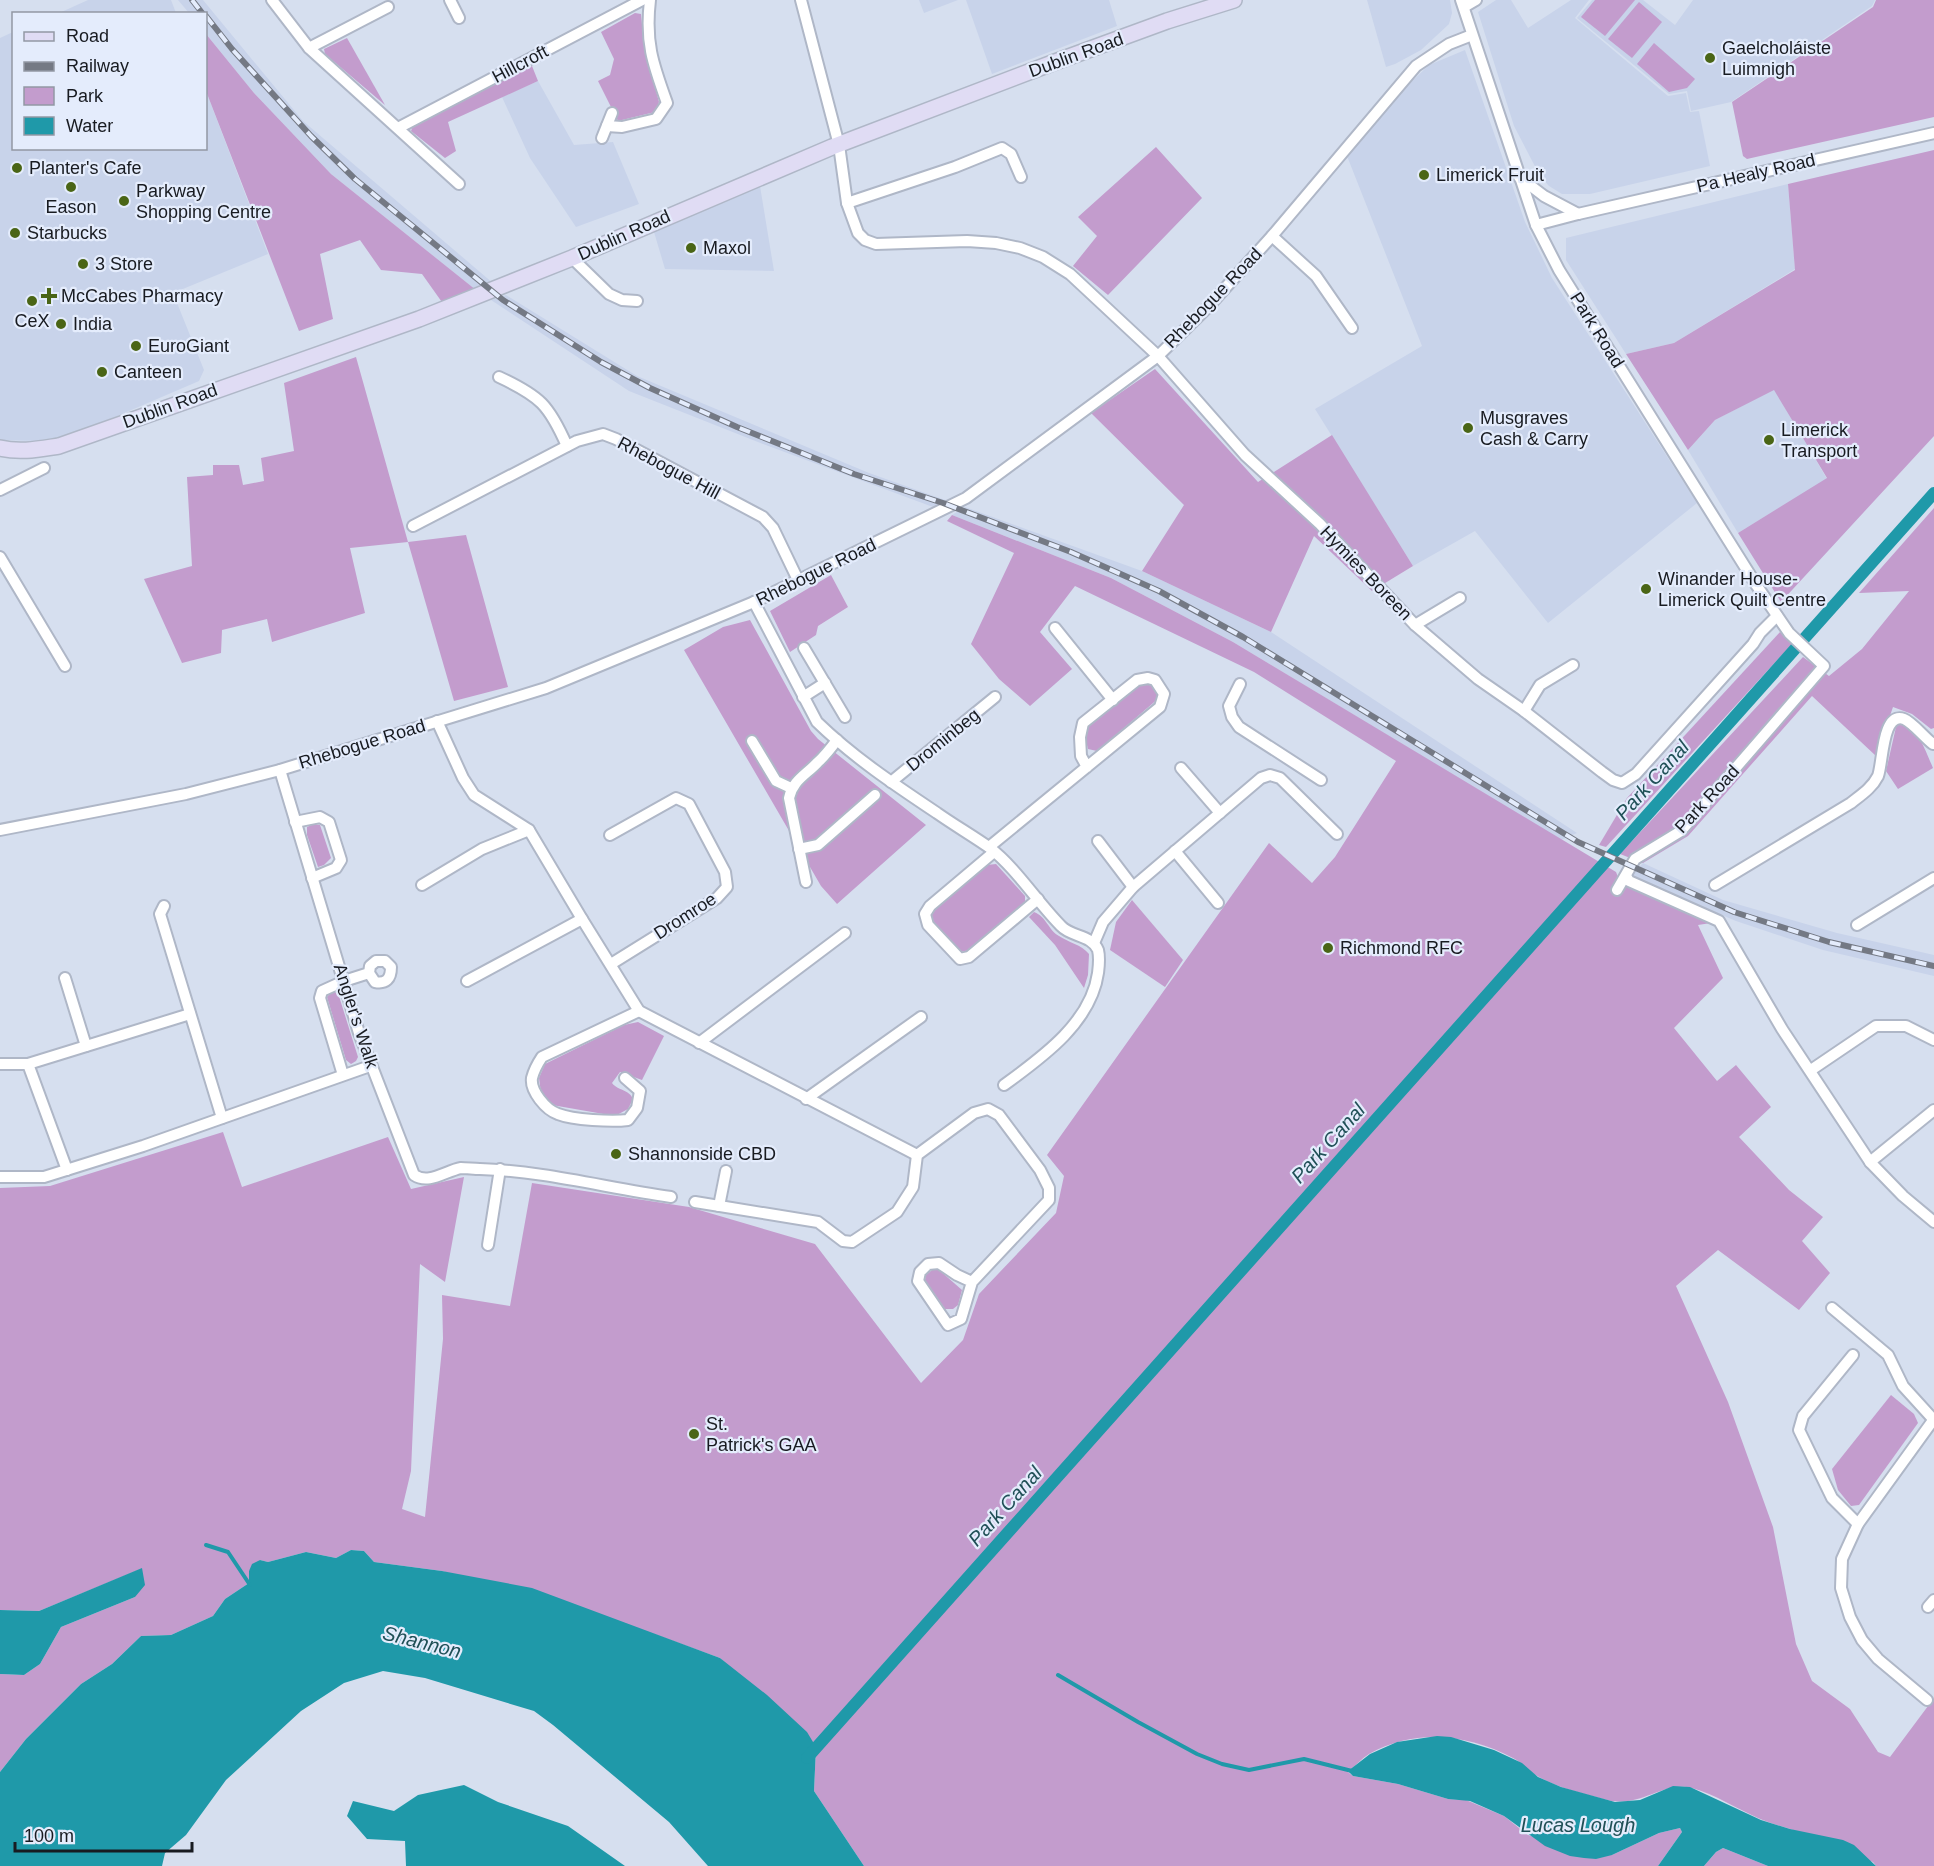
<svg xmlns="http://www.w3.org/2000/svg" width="1934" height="1866" font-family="Helvetica,sans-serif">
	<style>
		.built { fill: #c8d3ea }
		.green { fill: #c39ccd }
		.water { fill: #1f99a9 }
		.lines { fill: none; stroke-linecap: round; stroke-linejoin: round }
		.stream { stroke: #1f99a9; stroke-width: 4 }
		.canal { stroke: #1f99a9; stroke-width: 12 }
		.minor-casing { stroke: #afb7c7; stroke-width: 14 }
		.secondary-casing { stroke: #afb7c7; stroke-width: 18 }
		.minor { stroke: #fff; stroke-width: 10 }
		.secondary { stroke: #e0dcf4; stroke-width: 15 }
		.rail-casing { stroke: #747984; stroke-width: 6 }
		.rail { stroke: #e4ecfc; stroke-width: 4; stroke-dasharray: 11; stroke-linecap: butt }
		.poi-dot { fill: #4a6516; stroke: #e4ecfc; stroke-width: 2 }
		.labels { text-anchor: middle; stroke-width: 4.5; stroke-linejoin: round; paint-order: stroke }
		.poi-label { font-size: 18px; fill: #181b21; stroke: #e4ecfc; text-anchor: start }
		.street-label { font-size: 18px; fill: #181b21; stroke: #e4ecfc }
		.water-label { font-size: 20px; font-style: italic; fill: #205057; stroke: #e4ecfc }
	</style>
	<rect width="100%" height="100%" fill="#d6dfef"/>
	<g class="built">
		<path d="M88 0H171L176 13 57 14Z"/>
		<path d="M178 0H203L303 121 494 284 476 290 331 174 254 93 206 34V14L189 13Z"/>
		<path d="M919 0H958L924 13Z"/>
		<path d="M966 0H1109L1117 26 992 74Z"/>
		<path d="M1367 0H1450L1452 13 1449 24 1421 50 1395 64 1386 67Z"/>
		<path d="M1496 0H1511L1528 28 1571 0H1589L1575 18 1668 96 1686 93 1690 112 1699 111 1710 166 1590 194H1562L1549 186 1540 176 1514 126 1478 12Z"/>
		<path d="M1592 0H1643L1675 25 1693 0H1875L1872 6 1731 102 1691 111 1687 91 1669 94 1577 18Z"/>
		<path d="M13 32 14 148H206V91L268 254 173 293 204 370 199 381 66 438 36 441 0 440V38Z"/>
		<path d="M1465 50 1525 222 1552 278 1697 503 1548 623 1475 531 1413 566 1315 409 1422 346 1347 156 1405 88 1429 65Z"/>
		<path d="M538 81 574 145 613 142 639 204 576 227 530 158 502 97Z"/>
		<path d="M1788 184 1795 269 1674 343 1626 354 1566 260V238Z"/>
		<path d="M760 186 774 271 665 269 654 232Z"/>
		<path d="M506 295 637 376 869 473 945 500 933 507 763 444 629 391 491 300Z"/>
		<path d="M1774 389 1827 479 1738 533 1688 450 1715 420Z"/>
		<path d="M965 507 1142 571 1271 632 1577 833 1561 840 1233 642 1111 578 952 515Z"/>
		<path d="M1643 863 1723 900 1837 933 1934 955V976L1823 950 1736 921 1631 876Z"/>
	</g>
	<g class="green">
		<path d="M1595 0H1635L1605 36 1581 17Z"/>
		<path d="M1876 0H1934V117L1747 159 1743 156 1732 102 1873 7Z"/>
		<path d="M1639 2 1662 22 1632 58 1608 39Z"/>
		<path d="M635 13 641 14 644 45 659 102 655 112 618 121 598 81 610 75 614 59 601 32Z"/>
		<path d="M206 34 254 93 331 174 476 290 444 305 422 274 381 270 360 240 320 254 333 319 299 331 206 91Z"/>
		<path d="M347 38 385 105 325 54 324 49Z"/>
		<path d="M1654 43 1695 79 1687 88 1669 92 1637 64Z"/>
		<path d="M532 66 538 81 448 122 456 151 445 158 411 131 413 126Z"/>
		<path d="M1156 147 1202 198 1108 295 1073 266 1097 236 1078 217Z"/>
		<path d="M1934 150V436L1781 602 1738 533 1827 478 1774 390 1715 420 1688 450 1626 354 1674 343 1795 270 1788 184Z"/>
		<path d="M356 357 408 542 466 535 508 687 454 701 408 542 350 548 365 613 272 642 267 619 222 630 221 653 182 663 144 579 192 566 187 477 213 475V465H239L243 485 264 481 261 458 294 451 284 383Z"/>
		<path d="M1155 369 1258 482 1332 435 1413 566 1372 591 1314 536 1271 632 1142 571 1184 505 1091 413Z"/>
		<path d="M1934 508V728L1931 729 1912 714 1893 707 1876 756 1812 696 1688 836 1643 863 1620 854 1803 657 1829 676 1862 649 1909 591 1859 593Z"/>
		<path d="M952 515 1111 578 1233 642 1616 872 1620 882 1711 923 1698 925 1723 978 1674 1028 1717 1081 1736 1065 1771 1107 1739 1137 1789 1190 1823 1217 1802 1241 1830 1273 1799 1310 1718 1250 1676 1286 1728 1402 1773 1527 1796 1644 1812 1681 1850 1709 1878 1752 1890 1757 1934 1698V1866H1876L1873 1862C1847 1852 1820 1841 1793 1830 1781 1826 1769 1823 1758 1818 1737 1809 1715 1794 1692 1788 1662 1780 1640 1810 1603 1799 1582 1793 1558 1788 1539 1777 1529 1772 1523 1763 1513 1758 1467 1734 1416 1728 1369 1754 1361 1759 1355 1766 1348 1772L1353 1776 1398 1784 1448 1799 1466 1800 1504 1816 1528 1835 1612 1855 1659 1833 1680 1828 1682 1832 1658 1866H864L814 1791 816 1747 720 1658 654 1634 442 1571 374 1562 364 1551 351 1550 336 1558 306 1552 268 1562 260 1560 249 1571V1583L225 1599 213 1616 171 1635 141 1636 112 1664 81 1684 26 1739 0 1772V1674L24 1675 40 1664 61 1627 135 1597 141 1569 39 1611 0 1610V1188L50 1186 223 1132 242 1187 388 1137 411 1189 464 1177 445 1282 420 1264 411 1471 402 1509 425 1517 443 1339 442 1295 510 1306 532 1183 689 1207 815 1244 921 1383 963 1340 979 1294 1056 1213 1064 1176 1047 1155 1269 843 1312 883 1335 857 1396 761 1254 672 1075 586 1040 632 1072 669 1030 706 999 679 971 644 1014 553 947 521Z"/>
		<path d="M831 575 848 607 818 626 816 635 790 652 770 611Z"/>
		<path d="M750 620 811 731 818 739 926 825 837 904 821 886 684 650 723 627Z"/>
		<path d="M1780 632 1792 644 1606 847 1599 845 1627 798Z"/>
		<path d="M1141 684H1151L1159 698 1097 751 1088 749 1085 737 1088 727Z"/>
		<path d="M1901 723C1919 729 1926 752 1933 768L1898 789 1886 771 1896 727Z"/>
		<path d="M314 824 320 825 331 858 324 865 318 867 307 835V827Z"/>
		<path d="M996 864 1025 896V902L970 950 960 952 932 920 931 913 987 865Z"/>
		<path d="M1132 900 1183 960 1165 987 1110 950 1116 922Z"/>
		<path d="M1034 912C1047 917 1048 930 1059 936 1069 943 1081 944 1089 954L1088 975 1084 988 1055 945 1029 917Z"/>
		<path d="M332 991 338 993 358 1057 356 1061 351 1064 346 1060 327 997Z"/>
		<path d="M638 1022 664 1036 642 1080 620 1072 612 1083C618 1091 629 1089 633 1099L628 1109 615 1116 552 1105 541 1093 539 1078 545 1064 624 1025Z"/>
		<path d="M938 1269 962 1290 958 1305 953 1309H945L925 1280 926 1275 932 1270Z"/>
		<path d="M1891 1395 1914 1414 1918 1423 1859 1505 1851 1506 1838 1490 1832 1469Z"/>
		<path d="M1723 1848 1768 1866H1704L1716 1852Z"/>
	</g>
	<g class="water">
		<path d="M351 1550 364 1551 374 1562 442 1571 532 1588 720 1658 767 1695 807 1732 816 1747 814 1791 864 1866H708L669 1822 553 1725 534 1711 425 1678 383 1671 344 1683 301 1711 226 1780 186 1835 165 1853 162 1866H0V1772L26 1739 81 1684 112 1664 141 1636 171 1635 213 1616 225 1599 249 1583V1571L252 1564 260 1560 268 1562 306 1552 336 1558Z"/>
		<path d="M142 1568 145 1585 135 1597 61 1627 40 1664 24 1675 0 1674V1610L39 1611Z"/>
		<path d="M1437 1736 1451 1737 1494 1750 1522 1763 1538 1777 1561 1787 1615 1802 1640 1800 1673 1786 1690 1787 1761 1820 1790 1829 1843 1840 1854 1845 1876 1866H1768L1723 1848 1716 1852 1704 1866H1658L1682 1832 1680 1828 1659 1833 1612 1855 1596 1859 1584 1858 1570 1856 1545 1846 1504 1816 1470 1801 1448 1799 1398 1784 1353 1776 1348 1771 1370 1754 1397 1742Z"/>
		<path d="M464 1785 498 1802 568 1826 625 1866H406L405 1841 367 1839 347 1816 353 1801 394 1811 418 1795Z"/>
	</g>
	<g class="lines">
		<g class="stream">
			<path d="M206 1545 228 1552 250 1585"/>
			<path d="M1058 1675 1138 1722 1197 1754 1222 1764 1249 1770 1304 1759 1352 1771"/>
		</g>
		<path class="canal" d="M807 1758 1934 493"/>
		<g class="minor-casing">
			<g id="minor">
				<path d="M272 0 309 48 459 184"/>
				<path d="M450 0 459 18"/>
				<path d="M801 0 839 145 847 203 858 233 865 240 876 244 967 241 996 243 1020 248 1043 257 1070 274 1158 356 1245 455 1320 524 1415 625 1478 679 1524 711 1602 772 1613 780 1622 783 1636 774 1753 644 1760 633 1777 616"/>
				<path d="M1461 0 1536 225 1559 270 1757 586 1789 633 1824 666 1681 831 1635 859 1617 890"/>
				<path d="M1464 7 1476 0"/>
				<path d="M309 48 388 7"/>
				<path d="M607 126 622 127 656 119 667 103C653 64 645 43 650 0"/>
				<path d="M398 128 642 0"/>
				<path d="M602 138 612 113"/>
				<path d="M1519 177 1544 196 1578 214"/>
				<path d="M847 203 955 167 1002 148 1011 154 1021 177"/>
				<path d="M1536 225 1578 214 1934 133"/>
				<path d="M1272 236 1316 276 1352 328"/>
				<path d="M572 258 609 294 622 300 637 301"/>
				<path d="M499 377C540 396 549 405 567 446"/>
				<path d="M0 490 44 468"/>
				<path d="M413 526 577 441 603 434 616 439 763 517 773 528 798 580"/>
				<path d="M0 557 65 666"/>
				<path d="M754 602 817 722C853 757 895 785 937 813 954 825 973 836 990 848 1016 868 1038 903 1061 926 1071 937 1092 935 1098 950 1100 958 1099 965 1098 973 1091 1023 1041 1058 1004 1085"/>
				<path d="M1415 625 1460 598"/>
				<path d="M1055 628 1113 700"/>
				<path d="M804 648 845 717"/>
				<path d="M1240 684 1229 706 1232 717 1239 727 1321 780"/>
				<path d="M803 697 825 683"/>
				<path d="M1524 711 1540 685 1573 665"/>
				<path d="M437 721 463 778 474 795 529 830 582 919 639 1011 917 1155"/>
				<path d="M752 741 776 781 791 788"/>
				<path d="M1181 768 1220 813"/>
				<path d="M280 770 359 1033 414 1175C429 1185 445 1171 461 1168 467 1168 474 1169 480 1169 544 1171 607 1188 671 1197"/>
				<path d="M891 782 995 697"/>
				<path d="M295 822 320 817 329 822 341 860 336 868 312 878"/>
				<path d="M0 830 186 794 280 770 546 688 754 602 966 498 1158 356 1209 306 1272 236 1416 66 1449 44 1472 35"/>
				<path d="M610 835 676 798 689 804 725 872 727 887 717 898 611 964"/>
				<path d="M1098 841 1133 887"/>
				<path d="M989 847 1160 707 1164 694 1155 680 1148 678 1137 680 1083 723 1080 737 1081 756 1087 767"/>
				<path d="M799 849 818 845 875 795"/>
				<path d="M1175 851 1218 903"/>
				<path d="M994 852 930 906 925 914 928 925 960 959 969 957 1038 899"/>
				<path d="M1626 876 1629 881 1719 921 1782 1029 1870 1162 1903 1196 1934 1222"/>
				<path d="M806 882 789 798C793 780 806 775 818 762 825 756 831 748 837 740"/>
				<path d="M422 885 482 849 529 830"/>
				<path d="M1715 885 1851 803C1861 795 1872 788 1878 776 1883 763 1882 711 1904 719 1912 722 1925 738 1933 744"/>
				<path d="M164 906 160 914 222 1118"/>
				<path d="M1857 925 1934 878"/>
				<path d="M1094 943 1103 922 1133 887 1261 778 1270 775 1280 778 1337 834"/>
				<path d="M65 978 86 1046"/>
				<path d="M467 981 582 919"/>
				<path d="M699 1043 845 933"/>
				<path d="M0 1064H28L190 1014"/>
				<path d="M28 1064 67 1170"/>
				<path d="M1811 1070 1876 1026H1906L1934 1040"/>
				<path d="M343 1075 320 998 322 991 344 981 369 973 370 966 376 961H385L391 967C391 979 386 984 375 982L369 973"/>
				<path d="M625 1078 640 1091 637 1108 628 1120C612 1122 573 1120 558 1114 546 1110 530 1091 532 1078 534 1070 538 1063 542 1057L639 1011"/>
				<path d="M806 1099 921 1017"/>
				<path d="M1870 1162 1934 1110"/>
				<path d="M0 1177H44L143 1146 370 1066"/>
				<path d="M695 1202 818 1222 843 1241 852 1242 897 1212 913 1187 917 1155 974 1113 988 1109 999 1115 1040 1170 1049 1188V1200L972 1282 961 1319 948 1325 918 1281 920 1272 928 1264 939 1263 957 1275 972 1282"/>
				<path d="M719 1206 726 1171"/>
				<path d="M488 1245 500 1169"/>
				<path d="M1832 1308 1888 1355 1903 1386 1933 1419"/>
				<path d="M1853 1355 1803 1416 1799 1430 1832 1498 1858 1524"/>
				<path d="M1928 1607 1934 1600"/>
				<path d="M1927 1700 1878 1659 1862 1640 1850 1617 1841 1588 1842 1559 1858 1524 1934 1419"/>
			</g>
		</g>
		<g class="secondary-casing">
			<path id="secondary" d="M0 448C20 453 39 449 59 446L419 319 572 258 832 147 1055 62 1167 21 1234 0"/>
		</g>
		<use href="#minor" class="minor"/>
		<use href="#secondary" class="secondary"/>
		<g class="rail-casing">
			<g id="rail">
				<path d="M192 0 203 14"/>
				<path d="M206 16 232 49 311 136 355 179 503 300 601 362 650 388 737 427 854 474 943 503 1071 552 1159 591 1243 637 1578 842 1638 869 1734 912 1829 942 1934 966"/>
			</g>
		</g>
		<use href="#rail" class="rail"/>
	</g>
	<g class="poi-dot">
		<circle cx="1710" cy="58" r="6"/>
		<circle cx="17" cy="168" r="6"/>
		<circle cx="1424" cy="175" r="6"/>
		<circle cx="71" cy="187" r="6"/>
		<circle cx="124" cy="201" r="6"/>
		<circle cx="15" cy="233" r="6"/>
		<circle cx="691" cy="248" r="6"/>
		<circle cx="83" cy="264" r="6"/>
		<path d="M46 287h6v6h6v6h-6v6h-6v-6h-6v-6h6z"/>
		<circle cx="32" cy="301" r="6"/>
		<circle cx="61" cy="324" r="6"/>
		<circle cx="136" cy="346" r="6"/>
		<circle cx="102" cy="372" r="6"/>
		<circle cx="1468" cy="428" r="6"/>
		<circle cx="1769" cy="440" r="6"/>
		<circle cx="1646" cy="589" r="6"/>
		<circle cx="1328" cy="948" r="6"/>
		<circle cx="616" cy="1154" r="6"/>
		<circle cx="694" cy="1434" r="6"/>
	</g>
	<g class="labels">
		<g class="poi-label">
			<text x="1722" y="54">Gaelcholáiste<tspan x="1722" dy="21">Luimnigh</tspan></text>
			<text x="29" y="174">Planter's Cafe</text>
			<text x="1436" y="181">Limerick Fruit</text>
			<text x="136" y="197">Parkway<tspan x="136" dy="21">Shopping Centre</tspan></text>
			<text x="71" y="213" text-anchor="middle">Eason</text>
			<text x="27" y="239">Starbucks</text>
			<text x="703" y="254">Maxol</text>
			<text x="95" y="270">3 Store</text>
			<text x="61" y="302">McCabes Pharmacy</text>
			<text x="32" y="327" text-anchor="middle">CeX</text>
			<text x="73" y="330">India</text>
			<text x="148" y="352">EuroGiant</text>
			<text x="114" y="378">Canteen</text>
			<text x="1480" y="424">Musgraves<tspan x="1480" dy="21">Cash &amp; Carry</tspan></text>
			<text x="1781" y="436">Limerick<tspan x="1781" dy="21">Transport</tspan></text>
			<text x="1658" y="585">Winander House-<tspan x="1658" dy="21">Limerick Quilt Centre</tspan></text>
			<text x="1340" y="954">Richmond RFC</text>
			<text x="628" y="1160">Shannonside CBD</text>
			<text x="706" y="1430">St.<tspan x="706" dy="21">Patrick's GAA</tspan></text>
		</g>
		<g class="street-label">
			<text transform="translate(1076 55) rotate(-20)" y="6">Dublin Road</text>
			<text transform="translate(520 64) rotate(-28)" y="6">Hillcroft</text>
			<text transform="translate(1756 173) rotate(-13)" y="6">Pa Healy Road</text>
			<text transform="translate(624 235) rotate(-24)" y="6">Dublin Road</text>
			<text transform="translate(1213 298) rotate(-46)" y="6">Rhebogue Road</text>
			<text transform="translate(1597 330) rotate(58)" y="6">Park Road</text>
			<text transform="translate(170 406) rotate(-20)" y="6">Dublin Road</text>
			<text transform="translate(669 468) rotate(28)" y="6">Rhebogue Hill</text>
			<text transform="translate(816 572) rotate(-26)" y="6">Rhebogue Road</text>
			<text transform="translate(1366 573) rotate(46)" y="6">Hymies Boreen</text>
			<text transform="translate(943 740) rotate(-39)" y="6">Drominbeg</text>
			<text transform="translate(362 744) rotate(-17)" y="6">Rhebogue Road</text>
			<text transform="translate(1707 799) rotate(-47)" y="6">Park Road</text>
			<text transform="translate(685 916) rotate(-33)" y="6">Dromroe</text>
			<text transform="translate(356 1016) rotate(72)" y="6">Angler's Walk</text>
		</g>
		<g class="water-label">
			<text transform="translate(1652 780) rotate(-48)" y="7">Park Canal</text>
			<text transform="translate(1328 1143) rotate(-48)" y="7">Park Canal</text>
			<text transform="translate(1005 1506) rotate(-48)" y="7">Park Canal</text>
			<text transform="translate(422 1642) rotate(14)" y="7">Shannon</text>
			<text x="1578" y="1832">Lucas Lough</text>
		</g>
	</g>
	<rect x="12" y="12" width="195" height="138" fill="#e4ecfc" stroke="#9298a4" stroke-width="1.5"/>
	<rect x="24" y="32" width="30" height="9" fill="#e0dcf4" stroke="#9298a4" stroke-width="1.5"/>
	<text x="66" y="42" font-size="18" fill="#181b21">Road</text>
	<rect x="24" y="62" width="30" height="9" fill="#747984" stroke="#9298a4" stroke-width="1.5"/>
	<text x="66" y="72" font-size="18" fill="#181b21">Railway</text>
	<rect x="24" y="87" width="30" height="18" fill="#c39ccd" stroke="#9298a4" stroke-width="1.5"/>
	<text x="66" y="102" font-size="18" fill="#181b21">Park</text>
	<rect x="24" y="117" width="30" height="18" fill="#1f99a9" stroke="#9298a4" stroke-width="1.5"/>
	<text x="66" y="132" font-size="18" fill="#181b21">Water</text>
	<path d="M15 1842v9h177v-9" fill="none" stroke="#181b21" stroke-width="3"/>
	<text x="24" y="1842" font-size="18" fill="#181b21" stroke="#e4ecfc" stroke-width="4.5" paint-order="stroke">100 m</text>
</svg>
